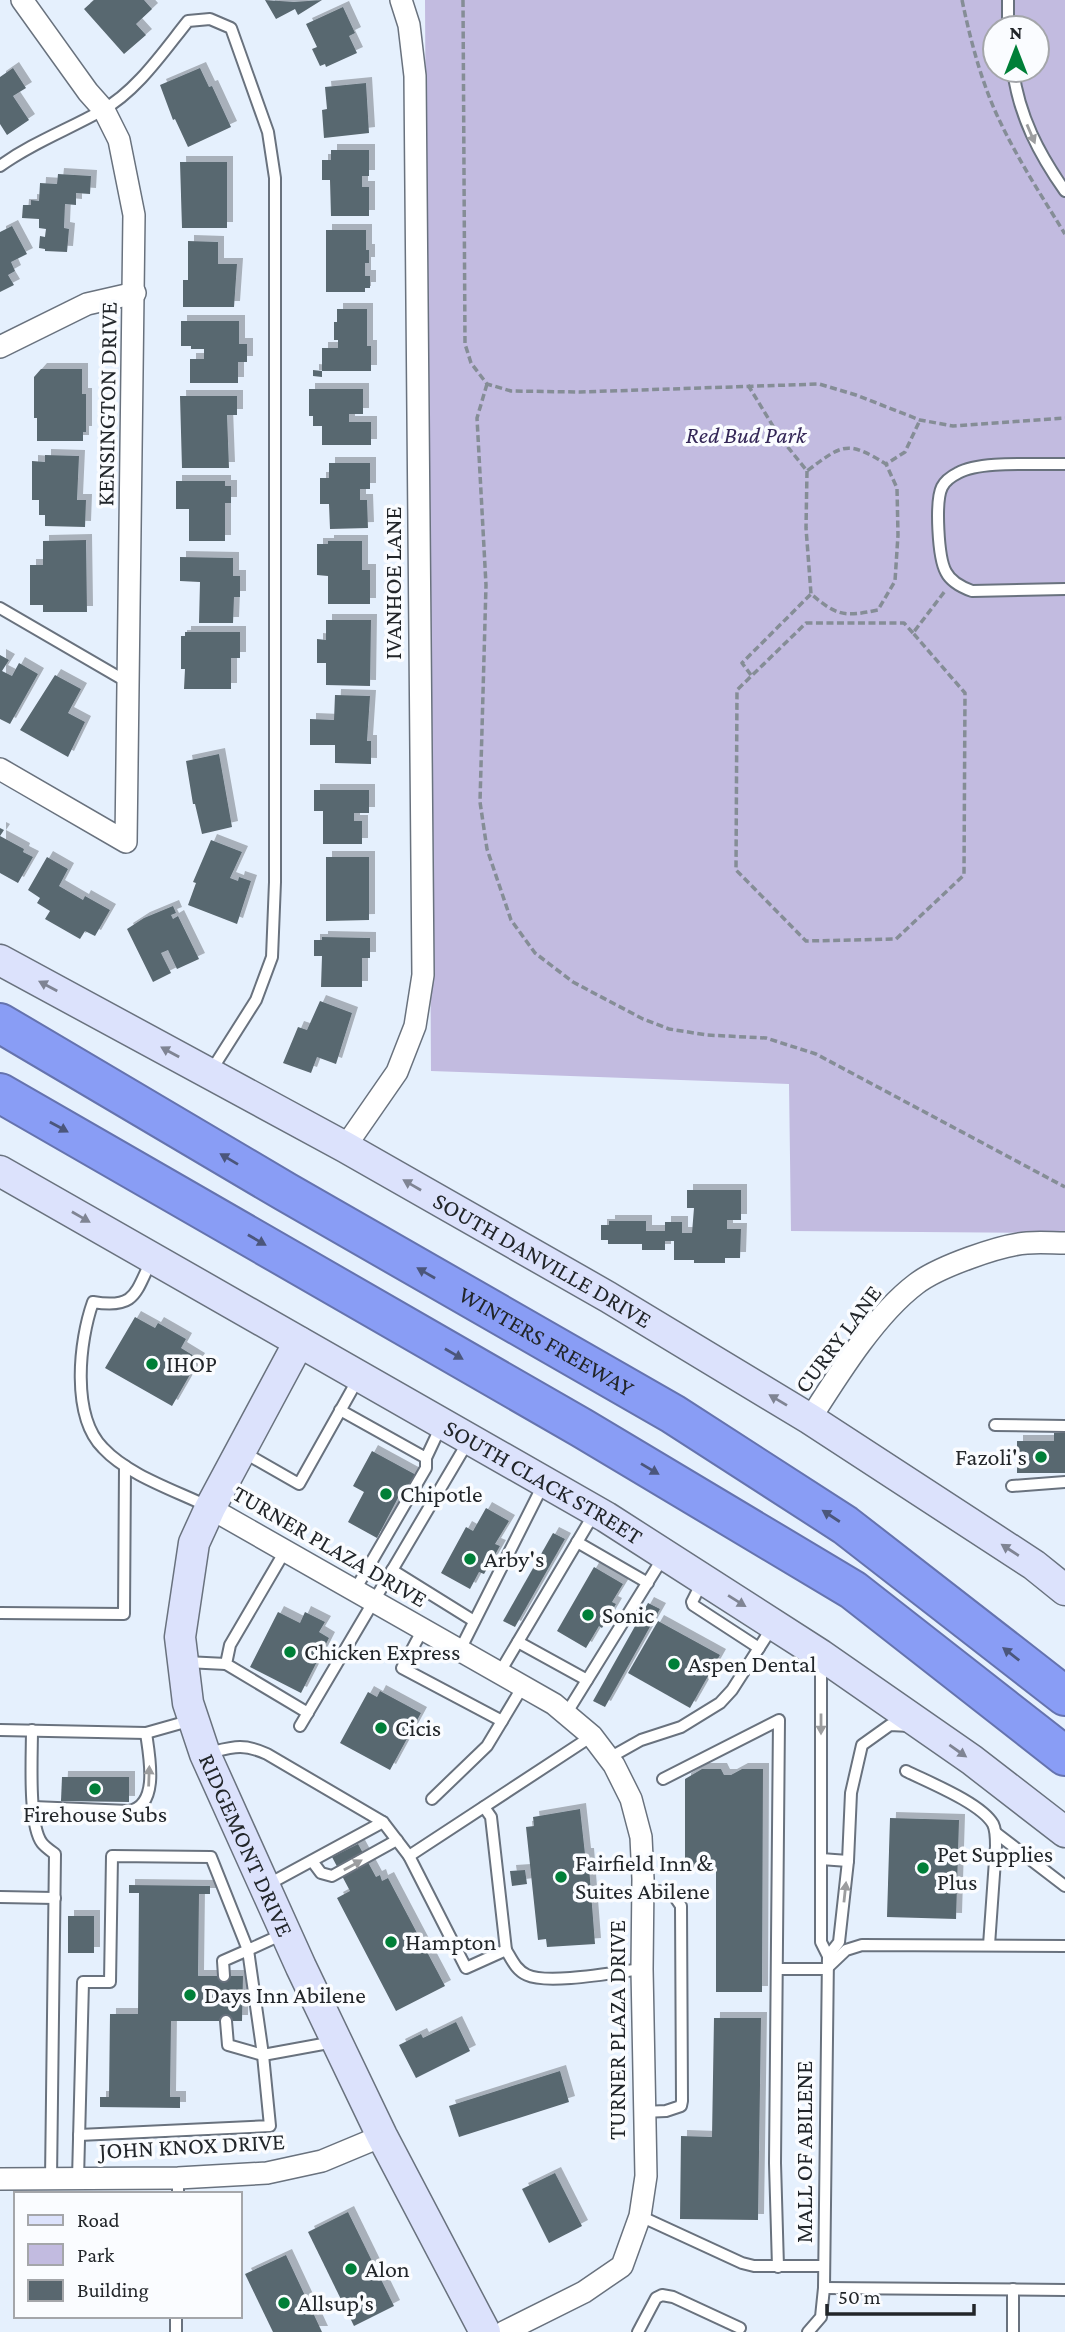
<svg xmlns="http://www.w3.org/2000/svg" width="1065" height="2332" font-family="'Crimson Pro',serif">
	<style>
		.green { fill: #c2bbe0; fill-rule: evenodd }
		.building { fill: #59676f; filter: url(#shadow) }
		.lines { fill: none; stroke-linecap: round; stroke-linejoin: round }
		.lane-casing { stroke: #69727e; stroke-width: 14 }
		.street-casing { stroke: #69727e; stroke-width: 24 }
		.secondary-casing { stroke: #69727e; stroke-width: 33 }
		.highway-casing { stroke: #6573ae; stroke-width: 42 }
		.path { stroke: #858d96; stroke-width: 3.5; stroke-dasharray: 7 3.5; stroke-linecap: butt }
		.lane { stroke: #fff; stroke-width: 10 }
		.street { stroke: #fff; stroke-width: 21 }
		.secondary { stroke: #dce2fc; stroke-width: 30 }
		.highway { stroke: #899df5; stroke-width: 38 }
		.oneway { fill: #9c9d9f }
		.oneway2 { fill: #7f8493 }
		.oneway3 { fill: #4b567b }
		.poi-dot { fill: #007f38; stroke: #fafcff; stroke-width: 2.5 }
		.labels { text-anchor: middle; stroke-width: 7; stroke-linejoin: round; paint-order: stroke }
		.street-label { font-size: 24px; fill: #22262a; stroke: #fafcff }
		.park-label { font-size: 24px; font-style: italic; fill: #342757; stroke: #fafcff }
		.poi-label { font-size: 24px; fill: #22262a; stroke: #fafcff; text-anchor: start }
	</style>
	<defs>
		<filter id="shadow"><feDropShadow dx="6" dy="-6" stdDeviation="0" flood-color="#0004"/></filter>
	</defs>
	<rect width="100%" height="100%" fill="#e5f0fd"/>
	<path class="green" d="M425 0H1065V1233L791 1231 789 1084 431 1071ZM995 28H1037V70H995Z"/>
	<g class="building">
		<path d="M94 0H144L152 9 136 24 146 35 124 54 84 9Z"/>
		<path d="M265 0 294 2 322 0 298 15 295 9 276 19Z"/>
		<path d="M343 7 355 33 349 36 357 53 326 67 325 64 320 66 312 49 317 47 306 24Z"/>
		<path d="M13 68 26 88 13 96 29 120 7 135 0 124V77Z"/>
		<path d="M200 68 209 87 212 86 231 127 188 147 175 119 173 120 160 85Z"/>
		<path d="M366 83 369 133 324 138 322 110 327 109 325 87Z"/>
		<path d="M331 150H369V176H362V187H369V216H331L330 180H322V160H331Z"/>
		<path d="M180 162H227V228H182Z"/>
		<path d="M58 174 91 176 90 194 76 193V205L65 204 64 228 69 229 67 252 45 251V249L39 248 40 236 45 237 46 229 39 228V219L22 218 23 205H31V200L39 201 40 183 57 184Z"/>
		<path d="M12 226 27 254 11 262 15 271 8 275 14 285 0 292V232Z"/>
		<path d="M326 230H366V250H369V263H365V276H370V288H365V292H326Z"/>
		<path d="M188 241 218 242V264H237L234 307H183V280H188Z"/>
		<path d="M337 309H367V346H371V371H322V377L313 376V370L322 371V348H338V340H334V322H337Z"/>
		<path d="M181 321H239V344H247V362H238V383H190V359H204V349H191V346H181Z"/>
		<path d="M41 369H82V394H86V432H83V441H37V418H34V377Z"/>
		<path d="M309 389H363V414H349V422H371V445H322V426H313V416H309Z"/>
		<path d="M180 396H237V415H227L229 468H182Z"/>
		<path d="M45 455 79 456 77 500H86L85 527 45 526V515H39V500H32V461L45 462Z"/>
		<path d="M329 463H370V489H360V500H367L368 528 330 529 329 504H320V478H329Z"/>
		<path d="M176 481H225V486H231V503H225V541H189V509H176Z"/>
		<path d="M86 540 87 612H43V605H30V565H43V541Z"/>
		<path d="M328 541H362V570H370V604H328V576L317 575V544H328Z"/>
		<path d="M180 557 233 558V576H240V597H234L233 623H199L200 582 180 581Z"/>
		<path d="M326 620H371L370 686 326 685V663H317V639L326 640Z"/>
		<path d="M185 632H240V658H231V689H184L185 669H181V636H185Z"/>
		<path d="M0 655 9 660 2 671 12 676 19 663 38 674 10 724 0 719Z"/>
		<path d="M55 675 81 689 68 713 85 722 68 757 20 730Z"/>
		<path d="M335 695 370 696 367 741H371V764L335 763V745H310V719L334 720Z"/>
		<path d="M219 754 232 827 202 834 195 804H193L186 761Z"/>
		<path d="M314 790H369V813H354V821H362V844H323V811H314Z"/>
		<path d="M0 828 4 830 0 836 24 849 23 852 33 857 18 883 0 873Z"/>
		<path d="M211 840 242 852 230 878 238 881 239 877 251 881 237 924 188 905 196 883 193 882Z"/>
		<path d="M47 857 68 869 59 886 83 900 85 896 110 910 95 936 85 931 80 939 45 919 50 911 37 903 40 898 28 890Z"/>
		<path d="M326 857H369V920L326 921Z"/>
		<path d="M173 906 176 913 171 915 173 919 178 916 199 959 177 969 168 950 161 953 171 973 153 982 127 929 144 918Z"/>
		<path d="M322 937 370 938V958H362V987H321L322 956H314V940H322Z"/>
		<path d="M320 1001 352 1013 336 1064 317 1057 311 1073 283 1063 298 1027 307 1030Z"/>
		<path d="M687 1190H741V1220H727V1229H741L740 1258H725V1263H694V1260H674V1241H665V1250H642V1244H608V1240H601V1225H609V1221H646V1231H665V1222H682V1233H692L694 1208H687Z"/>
		<path d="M135 1317 155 1328 158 1323 186 1339 181 1348 199 1359 172 1406 105 1368Z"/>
		<path d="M1054 1433H1065V1473H1017V1441H1054Z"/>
		<path d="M372 1451 418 1476 406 1500 399 1496 377 1538 348 1522 364 1492 353 1486Z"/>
		<path d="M486 1508 509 1521 495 1544 500 1546 484 1574 479 1572 470 1589 441 1573 466 1527 473 1531Z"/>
		<path d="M553 1533 565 1539 515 1627 503 1621Z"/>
		<path d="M594 1567 623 1584 612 1602 616 1604 602 1628 599 1626 586 1648 557 1631Z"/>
		<path d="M648 1603 660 1609 605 1707 593 1701Z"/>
		<path d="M278 1612 300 1623 305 1612 325 1622 319 1632 329 1638 301 1693 250 1667Z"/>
		<path d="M658 1621 720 1655 690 1708 628 1673Z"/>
		<path d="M380 1691 421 1713 390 1770 340 1743 368 1692 377 1697Z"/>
		<path d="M702 1769H721L724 1775H731L742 1769H763L762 1992H716V1870H685V1779Z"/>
		<path d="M62 1777H129V1802L61 1801Z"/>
		<path d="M580 1809 585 1854H588L595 1944 547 1947 546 1939 538 1940 526 1827 534 1826 533 1817Z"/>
		<path d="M890 1818 959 1820 956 1919 887 1917Z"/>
		<path d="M358 1844 376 1877 380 1875 382 1881 388 1878 445 1986 396 2011 337 1898 350 1891 332 1857Z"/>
		<path d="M525 1870 527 1884 512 1886 510 1871Z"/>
		<path d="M129 1885 210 1886V1894H199L198 1976H243L242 2021H171L170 2097H180V2108L100 2107V2097H109L110 2014H138L139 1893H129Z"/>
		<rect x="68" y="1916" width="26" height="37"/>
		<path d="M714 2018H761L758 2220 680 2219 681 2136 712 2137Z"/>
		<path d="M456 2022 470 2051 416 2078 399 2045 421 2034 423 2038Z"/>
		<path d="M560 2071 569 2102 459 2137 449 2106Z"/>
		<path d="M555 2173 582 2226 549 2243 522 2189Z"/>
		<path d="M348 2212 394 2306 354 2326 308 2232Z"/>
		<path d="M286 2255 322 2332H273L245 2274Z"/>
	</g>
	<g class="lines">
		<g class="lane-casing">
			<g id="lane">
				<path d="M1008 28V0"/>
				<path d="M1013 70C1019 116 1039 154 1065 191"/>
				<path d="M0 166C32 143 67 130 101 111 137 91 163 52 188 21L210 19 231 28 268 132 275 178V882L272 957 256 1000 211 1071"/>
				<path d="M1065 464C1038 465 980 460 958 473 952 476 945 481 942 487 935 501 938 558 946 572 951 582 961 587 972 591L1065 589"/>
				<path d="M0 608 129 683"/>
				<path d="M151 1261C135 1294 135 1309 93 1302 79 1341 71 1416 103 1448 128 1475 174 1490 207 1506"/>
				<path d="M340 1410 426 1458 441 1426"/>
				<path d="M995 1425 1065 1426"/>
				<path d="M243 1452 299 1484 358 1379"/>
				<path d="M1012 1486 1065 1482"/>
				<path d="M577 1542 648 1583"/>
				<path d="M285 1551 230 1645 226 1664 308 1713"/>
				<path d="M392 1570 474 1621"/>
				<path d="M702 1582 692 1602 693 1605 759 1648"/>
				<path d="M355 1590 426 1468V1458"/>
				<path d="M0 1613 124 1614 125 1466"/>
				<path d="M423 1629 402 1668 502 1721"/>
				<path d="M518 1642 587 1680"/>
				<path d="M460 1650 543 1485"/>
				<path d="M186 1662 226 1664"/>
				<path d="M500 1672 595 1512"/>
				<path d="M566 1714 664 1556"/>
				<path d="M300 1726 469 1440"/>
				<path d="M0 1730 146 1733 192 1720"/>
				<path d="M32 1730C32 1755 28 1825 42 1843 45 1847 51 1851 55 1854L51 2179"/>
				<path d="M208 1753C233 1747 243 1743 267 1754L383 1822 409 1856 592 1736"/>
				<path d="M609 1758 641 1740 681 1727 720 1703 732 1690 773 1626"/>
				<path d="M906 1771C928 1782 981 1803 993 1824 996 1830 996 1839 996 1846L989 1945"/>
				<path d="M663 1779 779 1720 775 2163 778 2267"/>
				<path d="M432 1799 487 1746 523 1686"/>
				<path d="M33 1807 129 1811C160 1806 149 1755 146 1733"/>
				<path d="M484 1807 491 1817 506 1950"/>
				<path d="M996 1833 1065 1886"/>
				<path d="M409 1856 466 1968 506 1950C512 1960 516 1970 527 1975 548 1985 617 1972 642 1969"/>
				<path d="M821 1859 848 1861"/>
				<path d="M312 1861 321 1873 332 1876 397 1840"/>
				<path d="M267 1885 383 1822"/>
				<path d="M643 1889 672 1893 681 1906 682 2101 681 2106 666 2111 643 2112"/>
				<path d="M0 1897 55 1898"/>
				<path d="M828 1956 839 1942 848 1861 851 1793 862 1745 890 1725 910 1726"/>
				<path d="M778 1969H826"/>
				<path d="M826 1969 846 1950 862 1945 1065 1946"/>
				<path d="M226 2021 228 2045 263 2055 334 2042"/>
				<path d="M79 2135 270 2126 263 2055 248 1950 223 1961 224 1976"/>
				<path d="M78 2179 83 1982H110L112 1856 211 1857 248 1950 283 1934"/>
				<path d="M178 2194V2178"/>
				<path d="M640 2216 742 2263 754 2266H824"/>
				<path d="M824 2288 1065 2290"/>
				<path d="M176 2332V2316"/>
				<path d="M638 2332 656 2298 662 2295 673 2297 740 2328"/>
				<path d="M808 2332 821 2317 824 2288 828 1956 821 1942V1662"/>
				<path d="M1013 2332V2289"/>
			</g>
		</g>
		<g class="street-casing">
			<g id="street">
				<path d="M0 347 87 304 135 293"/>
				<path d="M0 769 126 842 134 215 119 140 104 110 88 92 22 0"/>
				<path d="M345 1147 397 1072 415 1026 423 975 415 76 409 25 401 0"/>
				<path d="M810 1419C838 1375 875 1315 916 1284 938 1267 1000 1245 1027 1243 1040 1242 1053 1243 1065 1243"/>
				<path d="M210 1508 554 1704 592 1736 614 1765 631 1799 641 1837 643 1879 642 1969 646 2176 640 2216 622 2266 584 2292 504 2332"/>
				<path d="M0 2179 178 2178 267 2173 322 2161 382 2136"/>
			</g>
		</g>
		<g class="secondary-casing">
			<g id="secondary">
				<path id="s1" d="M0 960 345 1147 608 1297 810 1419 1034 1565 1065 1590"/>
				<path id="s2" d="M0 1171 606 1517 821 1655 972 1760 1065 1832"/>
				<path id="s3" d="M299 1342 210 1508 194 1543 180 1637 188 1703 205 1754 301 1967 382 2136 485 2332"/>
			</g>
		</g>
		<g class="highway-casing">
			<g id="highway">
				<path id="s4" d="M0 1023 286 1192 673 1414 845 1525 1065 1696"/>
				<path d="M0 1093 582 1428 853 1590 1065 1756"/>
			</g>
		</g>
		<g class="path">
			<path d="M463 0 465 344 471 363 487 384 511 391 580 392 819 384 856 395 920 420 953 426 1065 418"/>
			<path d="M962 0C970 38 980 77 996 113 1015 155 1041 195 1065 234"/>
			<path d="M487 384 477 418 486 585 480 802 487 849 511 920 535 953 573 982 643 1019 669 1029 707 1035 766 1038 816 1054 1065 1187"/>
			<path d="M748 385 779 436 807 471C843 444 847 440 886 464L905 452 920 420"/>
			<path d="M807 471 806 528 811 594C837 616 844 617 878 610L895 581 898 535 897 488 886 464"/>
			<path d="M913 633 904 623H806L737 690 736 870 806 941 896 939 964 875 965 693 913 633 945 591"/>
			<path d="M751 675 742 663 811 594"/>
		</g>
		<use href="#lane" class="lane"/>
		<use href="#street" class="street"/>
		<use href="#secondary" class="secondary"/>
		<use href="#highway" class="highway"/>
	</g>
	<defs><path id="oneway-solid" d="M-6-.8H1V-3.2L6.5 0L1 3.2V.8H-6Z" transform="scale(1.75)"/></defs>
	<g class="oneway">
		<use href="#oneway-solid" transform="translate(1031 134) rotate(67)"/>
		<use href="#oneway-solid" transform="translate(821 1724) rotate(90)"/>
		<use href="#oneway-solid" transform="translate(149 1776) rotate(-88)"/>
		<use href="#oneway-solid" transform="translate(353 1865) rotate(-29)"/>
		<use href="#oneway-solid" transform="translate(845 1892) rotate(-84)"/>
	</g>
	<g class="oneway2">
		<use href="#oneway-solid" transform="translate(48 986) rotate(-152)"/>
		<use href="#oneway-solid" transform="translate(170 1052) rotate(-151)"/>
		<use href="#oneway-solid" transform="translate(412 1185) rotate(-150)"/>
		<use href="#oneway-solid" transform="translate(81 1217) rotate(30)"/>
		<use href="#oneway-solid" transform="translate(778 1400) rotate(-149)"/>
		<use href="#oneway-solid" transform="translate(1010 1550) rotate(-147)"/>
		<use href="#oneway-solid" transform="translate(737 1601) rotate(32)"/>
		<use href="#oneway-solid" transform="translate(958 1751) rotate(35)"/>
	</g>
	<g class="oneway3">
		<use href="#oneway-solid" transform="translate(59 1127) rotate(29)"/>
		<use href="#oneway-solid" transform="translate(229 1159) rotate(-149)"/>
		<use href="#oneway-solid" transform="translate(257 1240) rotate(30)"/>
		<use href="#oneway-solid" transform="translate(426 1273) rotate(-150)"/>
		<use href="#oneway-solid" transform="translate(454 1354) rotate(30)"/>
		<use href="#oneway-solid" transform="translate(650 1469) rotate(31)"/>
		<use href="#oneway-solid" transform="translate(831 1516) rotate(-147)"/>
		<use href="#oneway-solid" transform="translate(1011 1654) rotate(-142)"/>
	</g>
	<g class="poi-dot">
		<circle cx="152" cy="1364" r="7"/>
		<circle cx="1041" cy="1457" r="7"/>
		<circle cx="386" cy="1494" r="7"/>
		<circle cx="470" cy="1559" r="7"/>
		<circle cx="588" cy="1615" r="7"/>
		<circle cx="290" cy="1652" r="7"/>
		<circle cx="674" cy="1664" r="7"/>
		<circle cx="381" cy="1728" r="7"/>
		<circle cx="95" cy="1789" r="7"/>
		<circle cx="923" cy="1868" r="7"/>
		<circle cx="561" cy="1877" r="7"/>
		<circle cx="391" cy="1942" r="7"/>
		<circle cx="190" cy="1995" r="7"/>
		<circle cx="351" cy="2269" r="7"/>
		<circle cx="284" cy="2303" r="7"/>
	</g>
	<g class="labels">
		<g class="street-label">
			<text transform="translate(107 404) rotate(-89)" y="8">KENSINGTON DRIVE</text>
			<text transform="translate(393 583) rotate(-90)" y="8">IVANHOE LANE</text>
			<text dy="8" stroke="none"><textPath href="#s1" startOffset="620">SOUTH DANVILLE DRIVE</textPath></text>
			<text transform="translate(838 1339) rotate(-53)" y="8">CURRY LANE</text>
			<text dy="8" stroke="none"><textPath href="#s4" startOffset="632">WINTERS FREEWAY</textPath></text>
			<text dy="8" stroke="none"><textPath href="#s2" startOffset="626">SOUTH CLACK STREET</textPath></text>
			<text transform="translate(330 1546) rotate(30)" y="8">TURNER PLAZA DRIVE</text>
			<text dy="8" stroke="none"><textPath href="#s3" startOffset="542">RIDGEMONT DRIVE</textPath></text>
			<text transform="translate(617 2030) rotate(-90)" y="8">TURNER PLAZA DRIVE</text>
			<text transform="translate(192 2146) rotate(-3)" y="8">JOHN KNOX DRIVE</text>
			<text transform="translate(804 2152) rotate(-90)" y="8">MALL OF ABILENE</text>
		</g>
		<g class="park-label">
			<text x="746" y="443">Red Bud Park</text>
		</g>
		<g class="poi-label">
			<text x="166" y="1372">IHOP</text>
			<text x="1027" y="1465" text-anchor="end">Fazoli's</text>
			<text x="400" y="1502">Chipotle</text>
			<text x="484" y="1567">Arby's</text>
			<text x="602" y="1623">Sonic</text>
			<text x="304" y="1660">Chicken Express</text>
			<text x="688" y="1672">Aspen Dental</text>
			<text x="395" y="1736">Cicis</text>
			<text x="95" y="1822" text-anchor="middle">Firehouse Subs</text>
			<text x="937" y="1862">Pet Supplies<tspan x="937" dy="28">Plus</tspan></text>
			<text x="575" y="1871">Fairfield Inn &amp;<tspan x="575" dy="28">Suites Abilene</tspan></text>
			<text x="405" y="1950">Hampton</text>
			<text x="204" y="2003">Days Inn Abilene</text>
			<text x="365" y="2277">Alon</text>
			<text x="298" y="2311">Allsup's</text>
		</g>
	</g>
	<rect x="14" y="2192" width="228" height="126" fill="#fafcff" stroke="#a4a6aa" stroke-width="2"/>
	<rect x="28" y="2215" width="35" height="10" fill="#dce2fc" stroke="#a4a6aa" stroke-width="2"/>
	<text x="77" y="2227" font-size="21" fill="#22262a">Road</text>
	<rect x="28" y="2244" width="35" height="21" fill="#c2bbe0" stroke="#a4a6aa" stroke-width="2"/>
	<text x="77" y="2262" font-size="21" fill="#22262a">Park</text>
	<rect x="28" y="2280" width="35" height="21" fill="#59676f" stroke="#a4a6aa" stroke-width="2"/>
	<text x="77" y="2297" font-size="21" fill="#22262a">Building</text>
	<g transform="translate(1016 49)"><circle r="33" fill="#fafcff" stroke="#a4a6aa" stroke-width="2"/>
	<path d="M0-5L12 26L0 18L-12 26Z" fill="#007f38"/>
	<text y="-10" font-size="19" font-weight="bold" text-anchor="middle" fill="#22262a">N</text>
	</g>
	<path d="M827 2304v10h147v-10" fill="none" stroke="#22262a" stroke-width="3.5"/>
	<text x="838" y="2304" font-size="21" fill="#22262a" stroke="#fafcff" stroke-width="5" paint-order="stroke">50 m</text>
</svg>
